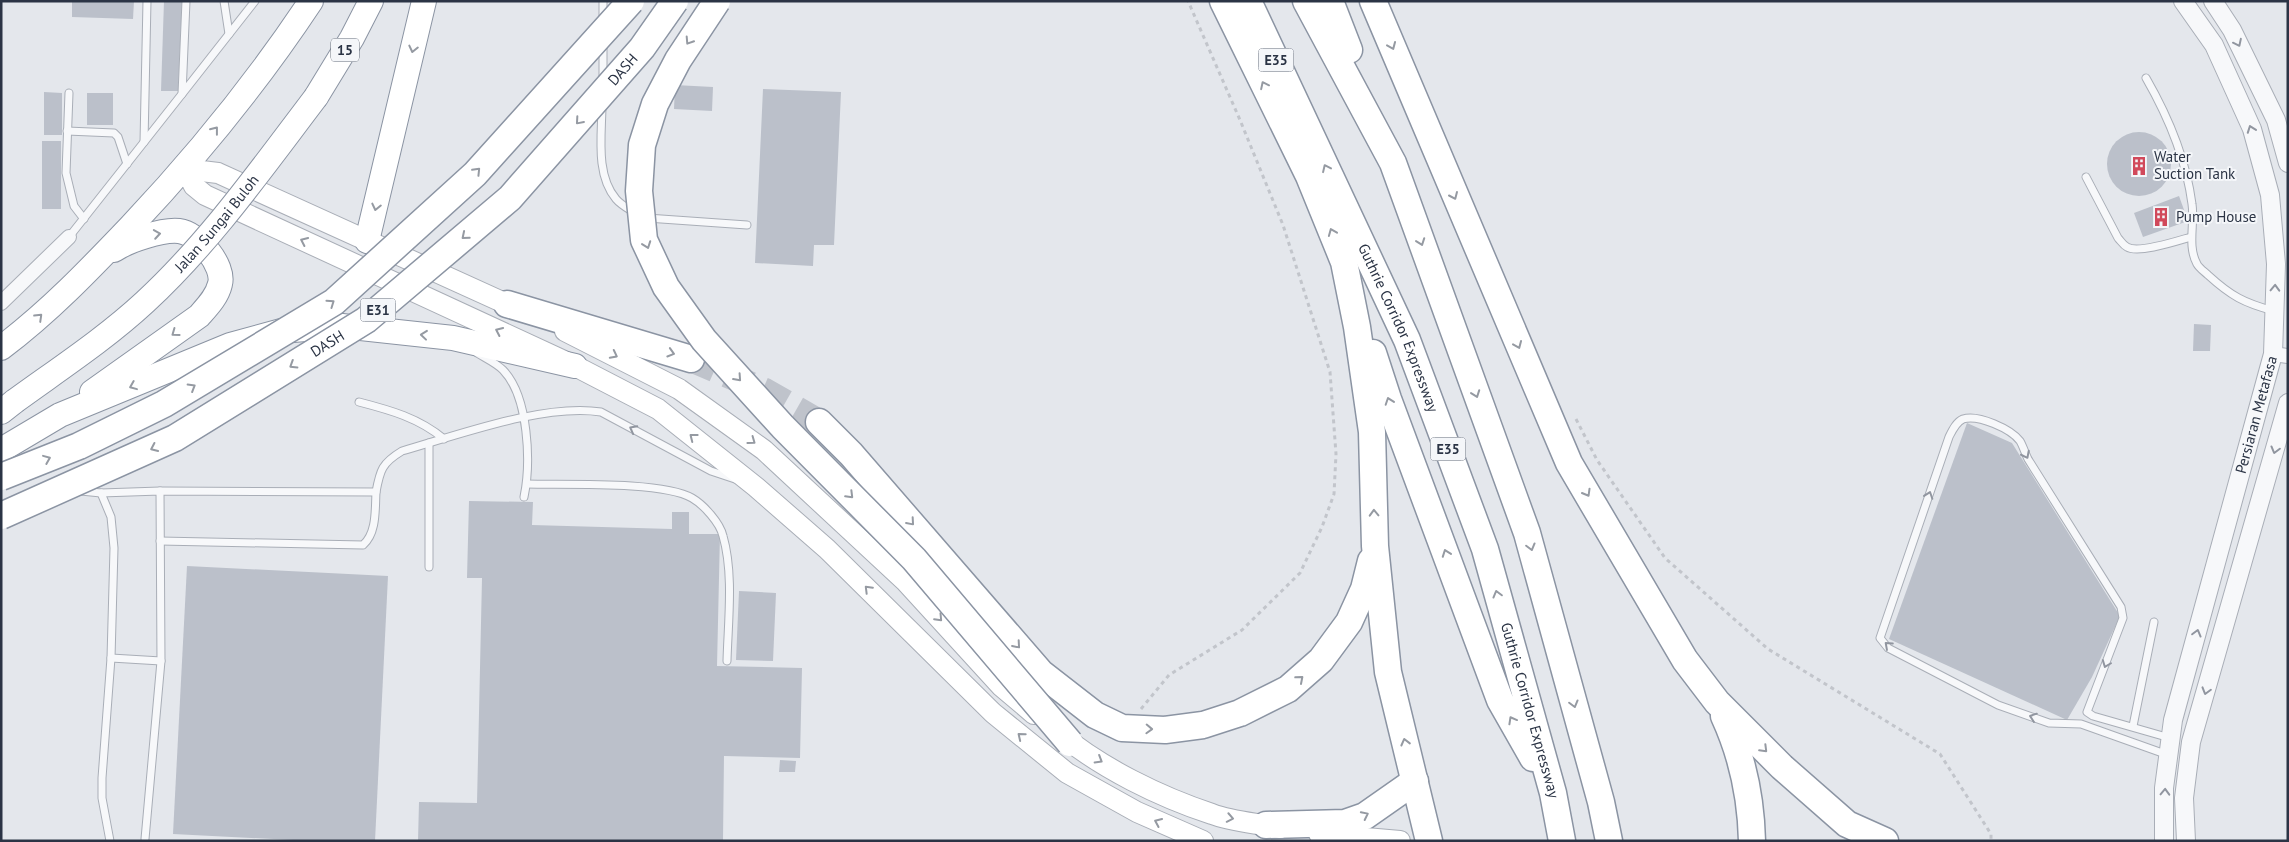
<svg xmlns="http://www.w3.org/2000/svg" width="2289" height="842" font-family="'PT Sans',sans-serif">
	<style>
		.building { fill: #bbc0ca }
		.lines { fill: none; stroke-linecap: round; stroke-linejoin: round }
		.motorway-tunnel { stroke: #bfc3cb; stroke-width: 26; stroke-dasharray: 26 13; stroke-linecap: butt }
		.service-casing { stroke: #a9aeb7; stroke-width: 9 }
		.minor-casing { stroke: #a9aeb7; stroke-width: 16 }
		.tertiary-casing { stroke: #a9aeb7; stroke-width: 20 }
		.secondary-casing { stroke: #a9aeb7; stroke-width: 22 }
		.trunk-casing { stroke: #8b94a3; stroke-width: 26 }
		.motorway-casing { stroke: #8b94a3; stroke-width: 29 }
		.path { stroke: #c2c5cb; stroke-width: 3; stroke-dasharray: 4 4; stroke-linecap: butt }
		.service { stroke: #f7f8fa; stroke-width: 7 }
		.minor { stroke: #f7f8fa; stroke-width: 14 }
		.tertiary { stroke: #f7f8fa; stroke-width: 18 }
		.secondary { stroke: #fff; stroke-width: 20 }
		.trunk { stroke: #fff; stroke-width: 24 }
		.motorway { stroke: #fff; stroke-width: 26 }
		.trunk-bridge-casing { stroke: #8b94a3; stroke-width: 26; stroke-linecap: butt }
		.motorway-bridge-casing { stroke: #8b94a3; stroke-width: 29; stroke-linecap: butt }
		.trunk-bridge { stroke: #fff; stroke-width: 24 }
		.motorway-bridge { stroke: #fff; stroke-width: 26 }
		.oneway { stroke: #959aa2 }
		.oneway2 { stroke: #9196a0 }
		.labels { text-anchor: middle; stroke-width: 4; stroke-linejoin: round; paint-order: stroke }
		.shield { fill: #f4f6f9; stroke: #676e7b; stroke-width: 1 }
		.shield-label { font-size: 14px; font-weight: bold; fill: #2b3445 }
		.street-label { font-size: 15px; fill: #2b3445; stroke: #f4f6f9 }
		.poi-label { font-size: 15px; fill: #2b3445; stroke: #f4f6f9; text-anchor: start }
	</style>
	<rect width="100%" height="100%" fill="#e4e7ec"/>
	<g class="building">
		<path d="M72 1H134L133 19 72 17Z"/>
		<path d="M164 1H182L178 91H161Z"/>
		<path d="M675 85 713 87 712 111 674 109Z"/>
		<path d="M763 89 841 92 834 245H814L813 266 755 263Z"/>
		<path d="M44 92 62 93V135H44Z"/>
		<rect x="87" y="93" width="26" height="32"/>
		<circle cx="2139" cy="164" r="32"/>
		<rect x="42" y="141" width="19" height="68"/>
		<path d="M2179 196 2188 221 2143 237 2134 213Z"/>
		<path d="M2194 324 2211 325 2210 351H2193Z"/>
		<path d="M1967 423 2012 443 2120 616 2092 677 2067 720 1889 639Z"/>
		<path d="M469 501 533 502 532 525 672 529V512H689V534H720L717 666 802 668 800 758 724 756 723 841H418L419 802 477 803 482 578H467Z"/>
		<path d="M187 566 388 576 375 841H313L173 834Z"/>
		<path d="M739 591 776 593 773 661 736 660Z"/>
		<path d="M780 760 796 761 795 772H779Z"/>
	</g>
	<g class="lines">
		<path class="motorway-tunnel" d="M691 359 765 391 819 422"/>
		<g class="service-casing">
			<g id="service">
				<path d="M224 1 229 34"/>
				<path d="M603 21V1"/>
				<path d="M2146 78C2169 118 2186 158 2192 204 2195 223 2187 246 2197 264 2199 268 2205 272 2208 275 2231 296 2244 303 2274 311"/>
				<path d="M603 81V44"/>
				<path d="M69 93 66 173 74 206 84 219"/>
				<path d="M182 94 255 1"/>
				<path d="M602 104C602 134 595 174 616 199 621 205 629 209 635 213"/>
				<path d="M67 131 114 133 118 137 127 164"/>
				<path d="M144 142 147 1"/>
				<path d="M2086 177 2118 238C2121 241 2123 245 2127 247 2138 254 2177 241 2191 237"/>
				<path d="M647 218 747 225"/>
				<path d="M69 237 182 94 186 1"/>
				<path d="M477 353C485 358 496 363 503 370 529 397 531 463 524 497"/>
				<path d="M359 402C390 410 419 418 444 439"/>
				<path d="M429 443V567"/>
				<path d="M527 484C564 485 663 481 692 498 704 505 720 523 723 536 734 574 728 622 727 661"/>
				<path d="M81 491 101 493 160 491 376 492C380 470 382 463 402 451 458 435 545 403 601 412L711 471 735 479"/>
				<path d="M101 493 111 517 114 548 111 658 102 778V798L110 841"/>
				<path d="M160 541 363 545C377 533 375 509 376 492"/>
				<path d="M111 658 161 661"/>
				<path d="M2133 726 2154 622"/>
				<path d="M2168 755 2081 724 2049 723 1998 705 1888 648 1880 638 1949 437C1952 431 1956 422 1963 419 1978 414 2011 429 2020 441 2023 446 2025 453 2028 459L2121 607 2123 618 2087 712 2093 716 2170 738"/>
				<path d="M145 839 161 661 160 491"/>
			</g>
		</g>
		<g class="minor-casing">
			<g id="minor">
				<path d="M1 303 69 237"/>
				<path d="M2273 354 2288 356"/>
			</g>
		</g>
		<g class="tertiary-casing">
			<g id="tertiary">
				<path d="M2213 1 2232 30 2276 120 2288 163"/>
				<path id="s1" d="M2164 841V788L2173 720 2273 354 2276 264 2270 195 2252 129 2214 45 2183 1"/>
				<path d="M2186 841 2184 798 2191 742 2288 403"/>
			</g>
		</g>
		<g class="secondary-casing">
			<g id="secondary">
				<path d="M185 169 218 173 520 310"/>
				<path d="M185 169 194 186 205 195 575 366 658 409 756 487 827 549 993 713 1067 773 1137 812 1203 841"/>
				<path d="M565 331 679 389 764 450 906 582 1001 686 1034 714"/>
				<path d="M1059 733C1101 768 1160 797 1212 814 1233 822 1258 823 1280 828"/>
				<path d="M1319 834 1400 841"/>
			</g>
		</g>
		<g class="trunk-casing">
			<g id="trunk">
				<path d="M316 97 352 38 371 1"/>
				<path d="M367 241 424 1"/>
				<path d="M1 348C49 312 90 269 131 226 197 156 258 81 311 1"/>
				<path d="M92 392 199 316C207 307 217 297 220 284 225 266 198 233 179 231 163 229 127 241 114 250"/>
				<path d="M1 412 15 401"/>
				<path d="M1 450 60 415 230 345 281 331 342 326 453 338 575 366"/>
			</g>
		</g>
		<g class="motorway-casing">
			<g id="motorway">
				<path d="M1223 1 1309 176 1344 262 1357 327 1372 432 1375 546 1388 672 1429 841"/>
				<path id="s2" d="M1248 1 1407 340 1485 549 1553 793 1562 841"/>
				<path d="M1306 1 1393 163 1527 533 1601 802 1609 841"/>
				<path d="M1330 1 1349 50"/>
				<path d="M1373 1 1569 463 1685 660 1717 702 1782 767 1847 824 1885 841"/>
				<path d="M507 304 691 359"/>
				<path d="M1373 353 1388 399 1500 700 1533 758"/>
				<path d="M819 422 851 454 1041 673 1095 715 1122 728 1165 730 1203 725 1240 713 1288 689 1321 660 1349 622 1364 589 1371 561"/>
				<path d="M1724 716C1742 755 1751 798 1752 841"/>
				<path d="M1266 825 1345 823 1365 816 1415 781"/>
			</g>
		</g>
		<g class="path">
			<path d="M1576 419 1597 460 1665 558 1768 649 1940 754 1991 834V841"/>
			<path d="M1141 709 1169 675 1242 630 1300 573 1322 527 1334 494 1336 454 1330 372 1283 225 1240 120 1188 1"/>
		</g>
		<use href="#service" class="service"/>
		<use href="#minor" class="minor"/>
		<use href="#tertiary" class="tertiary"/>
		<use href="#secondary" class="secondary"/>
		<use href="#trunk" class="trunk"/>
		<use href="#motorway" class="motorway"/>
		<g class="trunk-bridge-casing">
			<g id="trunk-bridge">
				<path id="s3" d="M15 401C59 369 105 339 145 302 210 242 262 168 316 97"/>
			</g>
		</g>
		<g class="motorway-bridge-casing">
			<g id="motorway-bridge">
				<path d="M717 1 678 60 655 104 642 145 639 191 644 240 666 287 704 340 783 427 914 559 1070 743"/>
				<path d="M1 477 79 446 164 404 334 302 475 174 631 1"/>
				<path id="s4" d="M1 516 175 438 366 320 510 198 642 48 675 1"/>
			</g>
		</g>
		<use href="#trunk-bridge" class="trunk-bridge"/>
		<use href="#motorway-bridge" class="motorway-bridge"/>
	</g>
	<defs><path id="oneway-chevron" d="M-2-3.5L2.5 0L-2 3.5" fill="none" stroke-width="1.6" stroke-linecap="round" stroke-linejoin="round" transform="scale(1.25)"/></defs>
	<g class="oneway">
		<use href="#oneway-chevron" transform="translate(689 41) rotate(123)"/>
		<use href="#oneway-chevron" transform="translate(1392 46) rotate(67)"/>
		<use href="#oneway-chevron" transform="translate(413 49) rotate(103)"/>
		<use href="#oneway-chevron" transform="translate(1264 85) rotate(-116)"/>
		<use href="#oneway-chevron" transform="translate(579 121) rotate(131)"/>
		<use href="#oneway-chevron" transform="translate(215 130) rotate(-52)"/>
		<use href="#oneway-chevron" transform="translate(1326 168) rotate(-115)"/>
		<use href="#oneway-chevron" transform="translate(477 171) rotate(-46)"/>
		<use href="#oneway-chevron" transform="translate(1454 196) rotate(66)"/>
		<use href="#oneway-chevron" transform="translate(376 207) rotate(103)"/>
		<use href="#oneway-chevron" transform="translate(1332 232) rotate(-112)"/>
		<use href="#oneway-chevron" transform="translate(157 234) rotate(-9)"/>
		<use href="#oneway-chevron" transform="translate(465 236) rotate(140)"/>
		<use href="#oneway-chevron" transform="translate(304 241) rotate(-155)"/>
		<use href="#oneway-chevron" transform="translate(1421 242) rotate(70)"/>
		<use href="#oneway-chevron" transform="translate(647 245) rotate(70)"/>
		<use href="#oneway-chevron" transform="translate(331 303) rotate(-35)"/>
		<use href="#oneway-chevron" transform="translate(39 317) rotate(-44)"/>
		<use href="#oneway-chevron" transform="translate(499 331) rotate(-155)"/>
		<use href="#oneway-chevron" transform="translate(175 333) rotate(144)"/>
		<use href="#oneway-chevron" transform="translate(424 335) rotate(-174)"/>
		<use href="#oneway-chevron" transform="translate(1518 345) rotate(67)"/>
		<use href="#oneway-chevron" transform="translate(671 353) rotate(17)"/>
		<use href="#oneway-chevron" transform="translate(614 355) rotate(27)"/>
		<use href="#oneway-chevron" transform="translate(293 365) rotate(148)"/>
		<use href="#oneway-chevron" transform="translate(738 378) rotate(48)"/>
		<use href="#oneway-chevron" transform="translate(133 386) rotate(158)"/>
		<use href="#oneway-chevron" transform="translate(192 387) rotate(-31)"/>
		<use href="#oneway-chevron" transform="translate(1476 394) rotate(70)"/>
		<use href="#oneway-chevron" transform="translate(1389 401) rotate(-109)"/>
		<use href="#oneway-chevron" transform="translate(693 437) rotate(-142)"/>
		<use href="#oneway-chevron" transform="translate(752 441) rotate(36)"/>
		<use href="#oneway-chevron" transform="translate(154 448) rotate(155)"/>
		<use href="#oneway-chevron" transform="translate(47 459) rotate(-22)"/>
		<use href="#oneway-chevron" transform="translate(1587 493) rotate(60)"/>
		<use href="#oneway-chevron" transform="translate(850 495) rotate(45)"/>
		<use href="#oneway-chevron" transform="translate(1374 513) rotate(-92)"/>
		<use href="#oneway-chevron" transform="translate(911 522) rotate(49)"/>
		<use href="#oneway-chevron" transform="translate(1531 547) rotate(75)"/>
		<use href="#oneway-chevron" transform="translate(1446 553) rotate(-110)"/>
		<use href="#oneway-chevron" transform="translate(868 589) rotate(-135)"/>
		<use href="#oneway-chevron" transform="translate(1497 594) rotate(-105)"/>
		<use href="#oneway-chevron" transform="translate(939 618) rotate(47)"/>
		<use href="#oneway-chevron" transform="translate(1017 645) rotate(49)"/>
		<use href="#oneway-chevron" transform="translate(1300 679) rotate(-41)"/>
		<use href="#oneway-chevron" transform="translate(1574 704) rotate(75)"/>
		<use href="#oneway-chevron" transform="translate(1512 720) rotate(-119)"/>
		<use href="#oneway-chevron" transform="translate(1149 729) rotate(2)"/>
		<use href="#oneway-chevron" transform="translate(1021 736) rotate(-141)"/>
		<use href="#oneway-chevron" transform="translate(1405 742) rotate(-104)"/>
		<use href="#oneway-chevron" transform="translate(1764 749) rotate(45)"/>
		<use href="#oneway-chevron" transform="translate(1099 760) rotate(31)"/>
		<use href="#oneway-chevron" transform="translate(1365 815) rotate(-26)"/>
		<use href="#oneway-chevron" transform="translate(1230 818) rotate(11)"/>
		<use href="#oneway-chevron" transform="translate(1158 822) rotate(-156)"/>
	</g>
	<g class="oneway2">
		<use href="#oneway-chevron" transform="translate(2238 43) rotate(64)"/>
		<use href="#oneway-chevron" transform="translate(2251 129) rotate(-110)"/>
		<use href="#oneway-chevron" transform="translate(2275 288) rotate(-88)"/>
		<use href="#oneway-chevron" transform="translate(633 429) rotate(-152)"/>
		<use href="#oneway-chevron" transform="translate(2275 450) rotate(105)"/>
		<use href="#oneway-chevron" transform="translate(2026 455) rotate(63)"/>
		<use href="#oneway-chevron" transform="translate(1929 495) rotate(-71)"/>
		<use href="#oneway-chevron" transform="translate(2197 633) rotate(-75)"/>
		<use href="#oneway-chevron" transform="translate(1888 645) rotate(-138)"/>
		<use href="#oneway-chevron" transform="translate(2106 664) rotate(111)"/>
		<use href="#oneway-chevron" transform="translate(2206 691) rotate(106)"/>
		<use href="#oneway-chevron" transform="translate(2033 717) rotate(-161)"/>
		<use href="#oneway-chevron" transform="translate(2165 792) rotate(-88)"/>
	</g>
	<defs>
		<g id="building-bare" transform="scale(1.5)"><path d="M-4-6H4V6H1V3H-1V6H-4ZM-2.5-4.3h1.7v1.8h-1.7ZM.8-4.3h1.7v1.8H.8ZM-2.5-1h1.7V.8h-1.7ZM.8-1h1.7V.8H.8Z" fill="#d1495b" stroke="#f4f6f9" stroke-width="2.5" paint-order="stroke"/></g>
	</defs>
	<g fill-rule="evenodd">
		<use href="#building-bare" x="2139" y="166"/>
		<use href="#building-bare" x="2161" y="217"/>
	</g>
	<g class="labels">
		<g class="shield">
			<rect x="331" y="38.5" width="28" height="23" rx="4"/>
			<rect x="1258.5" y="48.5" width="35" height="23" rx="4"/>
			<rect x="360.5" y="298.5" width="35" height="23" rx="4"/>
			<rect x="1430.5" y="437.5" width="35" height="23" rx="4"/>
		</g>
		<g class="shield-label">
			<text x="345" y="55">15</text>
			<text x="1276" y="65">E35</text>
			<text x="378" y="315">E31</text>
			<text x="1448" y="454">E35</text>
		</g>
		<g class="street-label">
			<text dy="5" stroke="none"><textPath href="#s4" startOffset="775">DASH</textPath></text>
			<text dy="5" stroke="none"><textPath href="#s3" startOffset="270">Jalan Sungai Buloh</textPath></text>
			<text dy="5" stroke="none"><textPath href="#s2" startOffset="360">Guthrie Corridor Expressway</textPath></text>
			<text dy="5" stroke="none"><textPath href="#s4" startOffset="370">DASH</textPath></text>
			<text dy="5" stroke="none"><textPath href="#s1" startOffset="438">Persiaran Metafasa</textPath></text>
			<text dy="5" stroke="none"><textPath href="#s2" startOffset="765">Guthrie Corridor Expressway</textPath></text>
		</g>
		<g class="poi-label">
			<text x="2154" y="162">Water<tspan x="2154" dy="17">Suction Tank</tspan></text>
			<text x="2176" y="222">Pump House</text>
		</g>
	</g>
	<rect width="2289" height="842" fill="none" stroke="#2b3445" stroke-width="5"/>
</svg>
